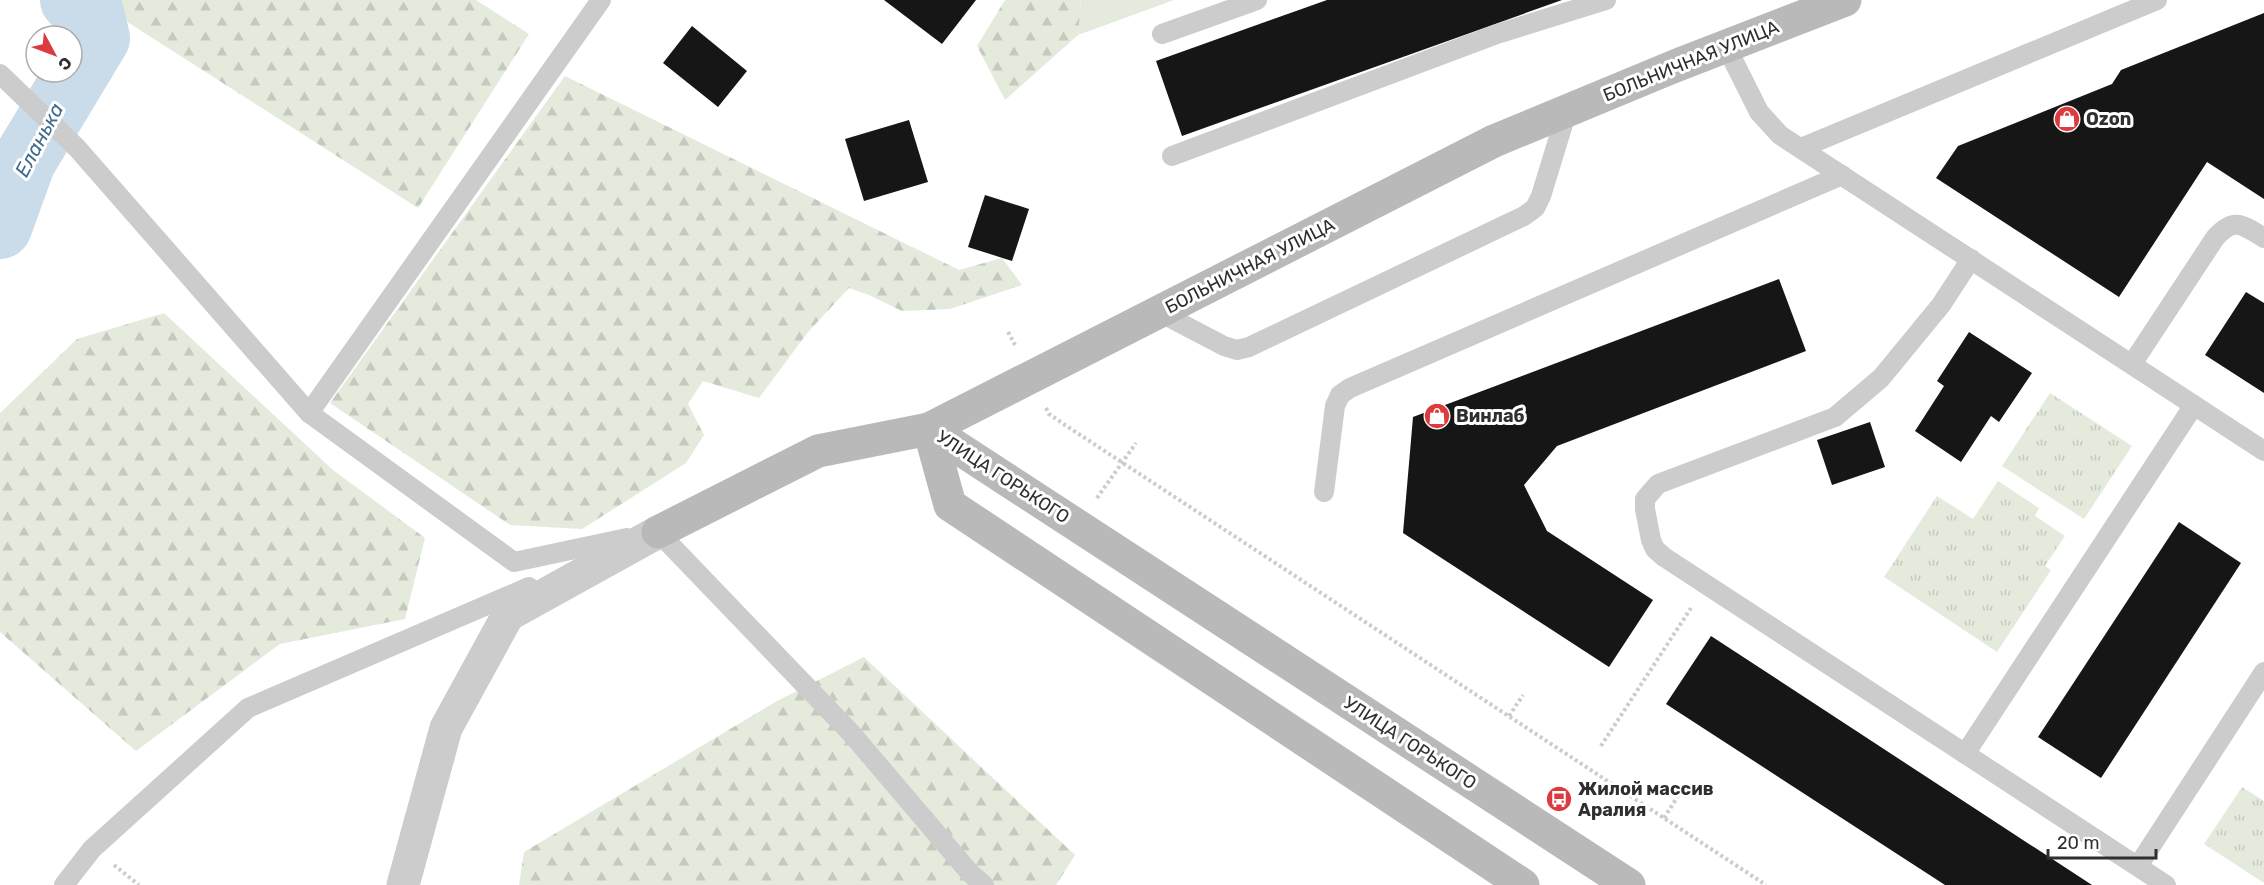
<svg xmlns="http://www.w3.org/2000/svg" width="2264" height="885" font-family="Rubik,sans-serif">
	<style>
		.green { fill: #e4ebdd }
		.forest { fill: url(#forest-firs) }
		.park { fill: url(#park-tufts) }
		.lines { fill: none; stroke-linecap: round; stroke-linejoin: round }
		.river { stroke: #cadcea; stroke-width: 64 }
		.building { fill: #161616 }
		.path { stroke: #ccc; stroke-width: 4; stroke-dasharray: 3 3; stroke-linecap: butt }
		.service { stroke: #ccc; stroke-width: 20 }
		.minor { stroke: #ccc; stroke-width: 33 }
		.secondary { stroke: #b9b9b9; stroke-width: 33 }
		.labels { text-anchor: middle; stroke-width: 6; stroke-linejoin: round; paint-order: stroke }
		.street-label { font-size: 18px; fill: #2f2f2f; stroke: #fff }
		.poi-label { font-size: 18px; font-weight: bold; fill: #2f2f2f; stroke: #fff; text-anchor: start }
		.water-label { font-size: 20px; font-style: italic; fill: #416b8c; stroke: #fff }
	</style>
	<defs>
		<pattern id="forest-firs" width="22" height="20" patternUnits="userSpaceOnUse" patternTransform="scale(1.5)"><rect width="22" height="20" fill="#e4ebdd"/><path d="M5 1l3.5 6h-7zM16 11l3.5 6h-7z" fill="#c4cabe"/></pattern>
		<pattern id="park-tufts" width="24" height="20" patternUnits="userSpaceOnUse" patternTransform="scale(1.5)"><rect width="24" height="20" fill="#e4ebdd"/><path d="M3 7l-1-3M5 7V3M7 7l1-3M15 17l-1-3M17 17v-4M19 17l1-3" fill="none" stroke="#c4cabe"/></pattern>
	</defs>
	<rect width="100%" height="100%" fill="#fff"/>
	<path class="green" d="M1081 0H1174L1078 35Z"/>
	<g class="forest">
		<path d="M100 0H476L529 34 418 208 118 16Z"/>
		<path d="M1005 0H1081L1078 35 1005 100 977 46Z"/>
		<path d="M565 76 959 270 1002 258 1022 285 950 309 902 311 869 295 849 288 808 332 759 398 703 381 688 404 704 435 686 463 582 529 510 525 330 403Z"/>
		<path d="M164 313 333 470 425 538 405 619 280 644 136 751 0 632V413L77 339Z"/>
		<path d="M864 657 1075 855 1056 885H519L524 852 777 701Z"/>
	</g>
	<g class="park">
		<path d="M2050 393 2132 446 2084 519 2002 466Z"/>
		<path d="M1998 481 2039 508 2035 516 2065 536 2045 566 2051 570 1997 652 1884 577 1937 496 1973 519Z"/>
		<path d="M2242 787 2264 801V883L2204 844Z"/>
	</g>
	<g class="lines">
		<path class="river" d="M0 227 24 161 98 38 92 13 72 0"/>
	</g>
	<g class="building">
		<path d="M884 0H976L942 44Z"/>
		<path d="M1327 0H1562L1182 136 1156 61Z"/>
		<path d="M2264 13V199L2207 162 2119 297 1936 178 1958 146 2112 84 2121 70Z"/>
		<path d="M692 26 747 71 718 107 663 63Z"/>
		<path d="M909 120 928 182 864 201 845 139Z"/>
		<path d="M985 195 1029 209 1012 261 968 247Z"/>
		<path d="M1779 279 1806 351 1557 446 1524 485 1547 531 1653 600 1609 667 1403 533 1413 417Z"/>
		<path d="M2246 292 2264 303V393L2205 355Z"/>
		<path d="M1969 332 2032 373 1999 422 1991 416 1961 462 1915 431 1944 386 1937 381Z"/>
		<path d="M1870 422 1885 467 1832 485 1817 440Z"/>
		<path d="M2179 522 2241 563 2101 778 2038 737Z"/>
		<path d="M1711 636 1971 806 2092 885H1945L1666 704Z"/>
	</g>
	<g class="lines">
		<g class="path">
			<path d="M1008 332 1015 345"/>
			<path d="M1046 408 1049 414 1065 425 1766 885"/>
			<path d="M1097 498 1136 443"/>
			<path d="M1509 716 1523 695"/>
			<path d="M1601 746 1691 608"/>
			<path d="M1664 818 1678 796"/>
			<path d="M114 865 139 885"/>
		</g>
		<g class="service">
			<path d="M1162 34 1257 0"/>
			<path d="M1726 46 1759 112 1780 135 2264 451"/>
			<path d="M0 74 77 148 309 413 514 562 627 538"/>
			<path d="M1801 148 2157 0"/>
			<path d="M1172 156 1497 34 1606 0"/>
			<path d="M1971 259 1941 305 1881 378 1835 417 1658 484 1645 499V509L1651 540 1655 549 1664 557 2166 885"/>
			<path d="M1159 312 1224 346 1237 350 1249 347 1524 216 1535 208 1541 196 1567 111"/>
			<path d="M2132 364 2215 238C2234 216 2243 225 2264 238"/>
			<path d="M309 413 601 0"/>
			<path d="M1324 492 1335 406 1340 395 1350 388 1842 175"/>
			<path d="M658 532 851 733 970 873 984 885"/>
			<path d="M1965 754 2194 405"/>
			<path d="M2138 866 2264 672"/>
			<path d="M64 885 92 849 248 708 529 587"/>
		</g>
		<path class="minor" d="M403 885 446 728 508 615 658 532"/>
		<g class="secondary">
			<path d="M929 429 1629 885"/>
			<path d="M929 429 950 505 1523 885"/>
			<path d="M658 532 818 451 929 429 1494 141 1675 66 1845 0"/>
		</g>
	</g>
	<defs>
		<g id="shop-disc" transform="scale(1.35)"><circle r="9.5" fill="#db3b3e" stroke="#fff"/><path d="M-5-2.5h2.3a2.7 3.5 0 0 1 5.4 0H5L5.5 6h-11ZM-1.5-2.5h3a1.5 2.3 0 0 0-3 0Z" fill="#fff"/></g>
		<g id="bus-disc" transform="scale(1.35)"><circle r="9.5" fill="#db3b3e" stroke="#fff"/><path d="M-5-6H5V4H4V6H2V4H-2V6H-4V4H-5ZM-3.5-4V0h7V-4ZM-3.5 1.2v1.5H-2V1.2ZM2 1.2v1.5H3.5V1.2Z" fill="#fff"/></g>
	</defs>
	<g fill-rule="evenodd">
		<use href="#shop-disc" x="2067" y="119"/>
		<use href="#shop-disc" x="1437" y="416"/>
		<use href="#bus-disc" x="1559" y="799"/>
	</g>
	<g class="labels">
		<g class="street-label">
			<text transform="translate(1691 61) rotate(-22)" y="6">БОЛЬНИЧНАЯ УЛИЦА</text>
			<text transform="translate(1250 266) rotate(-27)" y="6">БОЛЬНИЧНАЯ УЛИЦА</text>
			<text transform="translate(1003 477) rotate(33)" y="6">УЛИЦА ГОРЬКОГО</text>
			<text transform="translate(1410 743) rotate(33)" y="6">УЛИЦА ГОРЬКОГО</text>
		</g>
		<g class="poi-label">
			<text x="2086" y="125">Ozon</text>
			<text x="1456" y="422">Винлаб</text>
			<text x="1578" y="795">Жилой массив<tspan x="1578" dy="21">Аралия</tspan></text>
		</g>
		<g class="water-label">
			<text transform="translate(39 140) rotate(-62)" y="7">Еланька</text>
		</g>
	</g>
	<g transform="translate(54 54) rotate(131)"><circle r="28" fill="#ffffff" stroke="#acacac" stroke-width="1.5"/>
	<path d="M0-4.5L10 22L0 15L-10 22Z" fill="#db3b3e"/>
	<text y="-9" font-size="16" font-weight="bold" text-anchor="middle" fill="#2f2f2f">С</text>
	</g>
	<path d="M2048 849v9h108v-9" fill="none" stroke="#2f2f2f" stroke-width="3"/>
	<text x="2057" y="849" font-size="18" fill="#2f2f2f" stroke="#ffffff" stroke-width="4.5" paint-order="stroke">20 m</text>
</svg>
